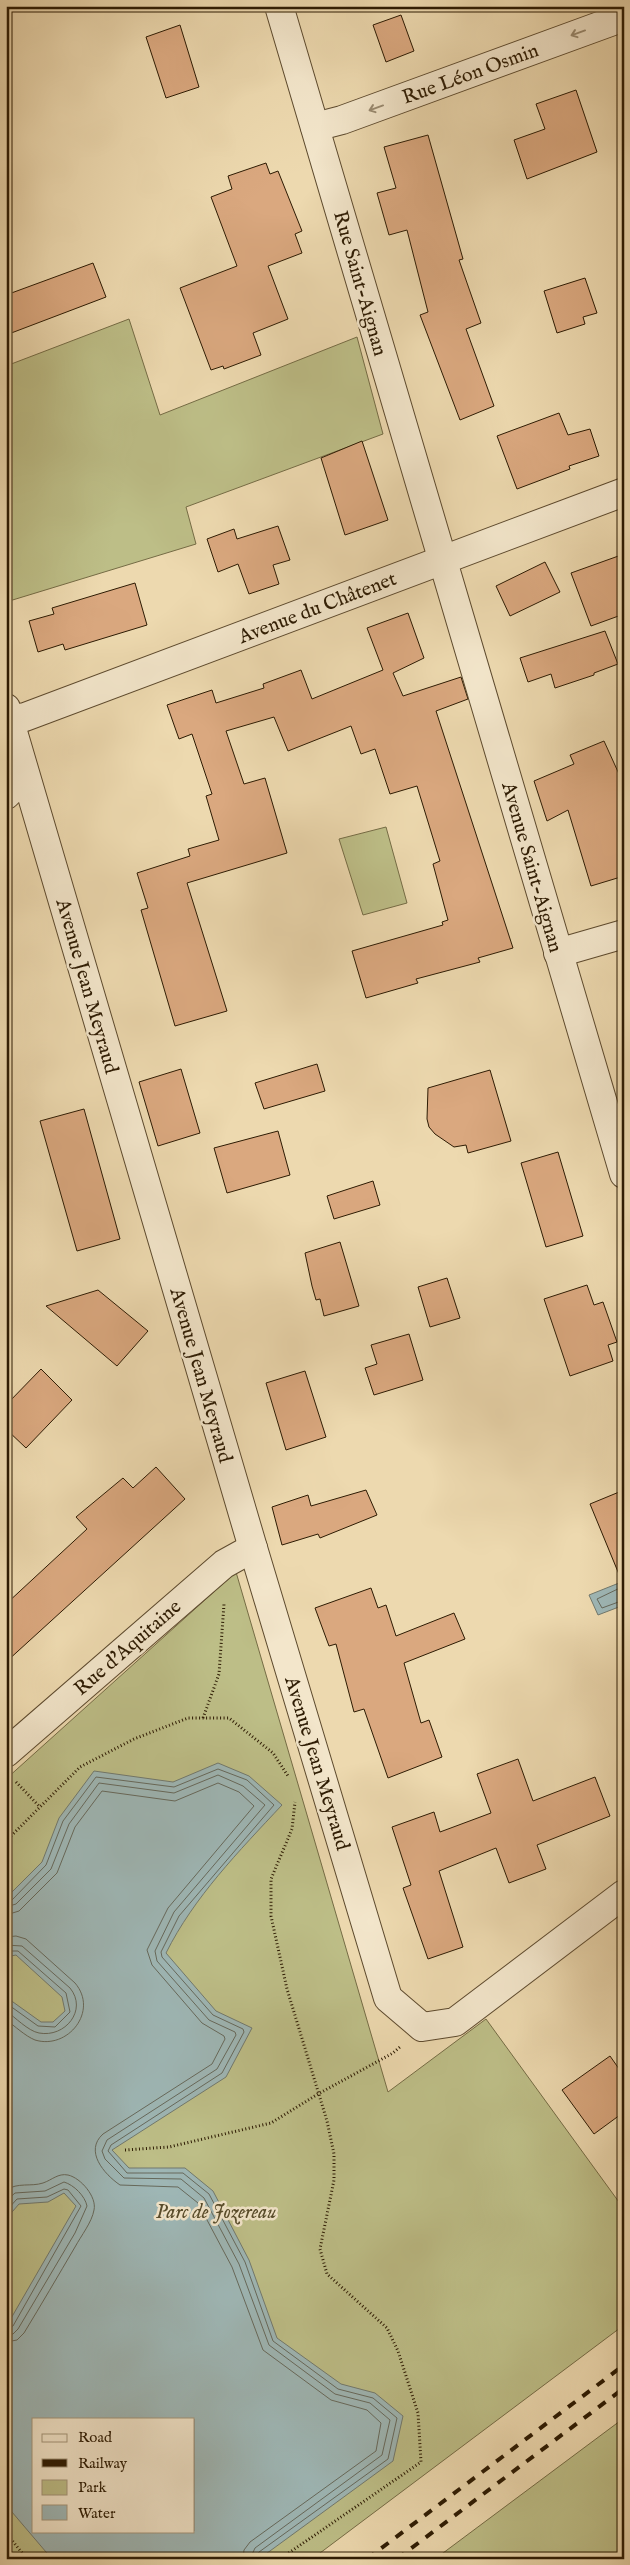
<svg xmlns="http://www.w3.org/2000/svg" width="630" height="2565" font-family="'IM FELL English',serif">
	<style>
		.green { fill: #bdbe87; stroke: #756c45; fill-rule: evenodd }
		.water { fill: #9eb7b6; stroke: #71796e; fill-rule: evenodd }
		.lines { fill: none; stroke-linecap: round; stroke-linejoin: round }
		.shore { stroke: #66695c; stroke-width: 1 }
		.building { fill: #daa87f; stroke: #2d1b03 }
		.minor-casing { stroke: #5d4a2e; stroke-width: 30 }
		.path { stroke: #2d1b03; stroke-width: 3; stroke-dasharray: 1 2.5; stroke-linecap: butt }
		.minor { stroke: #f3e6cb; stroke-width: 28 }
		.rail { stroke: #2d1b03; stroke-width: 4; stroke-dasharray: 9 9; stroke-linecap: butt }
		.oneway { stroke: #9a8b71 }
		.labels { text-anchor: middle; stroke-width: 5; stroke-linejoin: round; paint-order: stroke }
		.street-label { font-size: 20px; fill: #2d1b03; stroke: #f3e6cb }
		.park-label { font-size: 20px; font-style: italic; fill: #584c2b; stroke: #f3e6cb }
	</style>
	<rect width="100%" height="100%" fill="#edd9af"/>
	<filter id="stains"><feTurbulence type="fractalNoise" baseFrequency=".004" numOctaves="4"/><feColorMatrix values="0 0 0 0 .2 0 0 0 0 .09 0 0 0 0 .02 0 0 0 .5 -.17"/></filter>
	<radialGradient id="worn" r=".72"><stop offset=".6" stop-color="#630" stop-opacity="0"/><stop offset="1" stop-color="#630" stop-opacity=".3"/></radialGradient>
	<g class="green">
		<path d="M129 319 160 415 357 337 383 434 186 507 196 544 6 602V366Z"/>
		<path d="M386 827 407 903 363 915 339 839Z"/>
		<path d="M236 1572 388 2092 486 2019 624 2209V2325L312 2559H6V1779ZM34 2419H194V2531H34Z"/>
		<path d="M624 2418V2559H435Z"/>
	</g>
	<g class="water">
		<path d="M624 1581V1605L598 1615 589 1595Z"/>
		<path d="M218 1763 249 1776 282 1805C239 1851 194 1897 166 1953L216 2011 252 2028 226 2077 112 2150 129 2168H185L213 2191 249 2260 277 2338 341 2384 375 2393 403 2416 393 2461 259 2559H52L6 2505V2327L76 2206 64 2193 48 2202 19 2204 6 2219V1997L41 2022H53L65 2011 62 1997 16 1955 6 1957V1898L42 1862 59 1818 94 1771 173 1782ZM34 2419H194V2531H34Z"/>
	</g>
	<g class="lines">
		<g class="shore">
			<path d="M624 1586 597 1599 602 1608 624 1600"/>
			<path d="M6 1901 12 1900 46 1865 63 1821 96 1777 174 1787 218 1769 247 1780 274 1805 179 1916 161 1952 162 1957 213 2015 243 2029 244 2032 222 2073 111 2145 108 2151 127 2173H183L209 2194 245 2262 273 2341 338 2389 373 2398 397 2418 388 2459 259 2552 256 2559"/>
			<path d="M6 1907 16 1904 51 1869 69 1824 99 1783 174 1793 218 1775 243 1786 265 1805 174 1912 155 1951 157 1961 209 2020 235 2032 236 2035 217 2069 107 2140 102 2151 105 2159 124 2178 181 2179 204 2198 239 2264 269 2345 335 2394 370 2403 390 2420 382 2455 255 2548 250 2559"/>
			<path d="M6 1915 19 1911 57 1873 75 1827 102 1791 175 1801 218 1783 239 1792 254 1806 168 1908 147 1950 152 1965 202 2023 224 2036 225 2039 212 2064 103 2134C84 2151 104 2174 120 2185L178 2187 198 2203 232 2267 263 2350 331 2400 367 2410 381 2423 376 2451 250 2542 244 2550 243 2559"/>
			<path d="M6 1937 16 1936 26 1939 75 1983C99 2011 68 2050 35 2040 25 2036 15 2026 6 2020"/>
			<path d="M6 1945 22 1946 70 1988C88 2010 65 2038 39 2033 28 2031 15 2017 6 2011"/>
			<path d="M6 1951H18L66 1993 70 2012 55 2027 38 2026 6 2003"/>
			<path d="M6 2190C18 2182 31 2187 43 2183 52 2180 58 2173 68 2175 81 2178 97 2197 94 2210 92 2222 81 2236 75 2247 58 2276 41 2305 24 2333L17 2340 6 2342"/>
			<path d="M6 2201 15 2193 45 2191 64 2182C74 2185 85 2196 87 2206L75 2233 18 2329 13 2334 6 2335"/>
			<path d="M6 2211 17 2199 47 2197 64 2189 68 2190 81 2206 13 2326 6 2329"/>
		</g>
	</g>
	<g class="building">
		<path d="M401 15 414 51 386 62 373 25Z"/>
		<path d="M180 25 199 87 166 98 146 37Z"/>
		<path d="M576 90 597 152 527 179 514 140 545 129 536 104Z"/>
		<path d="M428 135 463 259 459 260 481 323 466 329 494 406 460 420 420 315 428 312 407 230 389 235 377 193 396 188 384 147Z"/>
		<path d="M266 163 270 174 278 171 302 231 295 234 302 253 268 266 288 319 253 333 261 355 224 369 223 366 211 370 180 288 237 266 211 197 232 189 228 176Z"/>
		<path d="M93 263 106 297 6 335V295Z"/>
		<path d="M585 278 597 313 583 317 585 324 557 333 544 291Z"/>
		<path d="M559 413 568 435 590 429 599 456 569 466 570 469 517 489 497 436Z"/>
		<path d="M362 441 388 520 345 535 321 458Z"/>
		<path d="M278 526 290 560 273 565 279 584 249 594 238 564 218 572 207 539 234 529 237 539Z"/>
		<path d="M624 554V614L591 626 571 573Z"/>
		<path d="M545 562 560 592 510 616 496 586Z"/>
		<path d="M135 583 147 625 65 650 63 644 38 652 29 621 54 614 52 608Z"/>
		<path d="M408 613 424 658 393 673 403 696 461 677 468 699 436 711 513 948 478 958 480 962 416 979 418 983 366 998 352 951 443 925 442 922 448 920 433 864 440 861 417 786 390 794 375 749 361 754 351 726 288 751 274 717 226 731 244 784 265 778 287 853 187 883 227 1011 175 1026 141 910 148 908 137 873 190 856 188 849 219 840 206 796 212 794 192 734 179 739 167 705 212 690 216 703 264 688 263 684 301 670 312 699 383 670 367 628Z"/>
		<path d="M605 631 618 664 594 673V675L555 688 551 674 528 682 520 658Z"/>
		<path d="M604 741 624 785V876L591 886 568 810 547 821 534 781 574 764 570 755Z"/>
		<path d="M317 1064 325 1091 264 1109 255 1083Z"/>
		<path d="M181 1069 200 1133 158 1146 139 1082Z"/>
		<path d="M490 1070 511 1141 468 1153 466 1145 454 1147 435 1134 429 1127 427 1119 428 1088Z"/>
		<path d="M84 1109 120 1239 77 1251 40 1121Z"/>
		<path d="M278 1131 290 1175 227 1193 214 1148Z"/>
		<path d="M558 1152 583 1236 546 1247 521 1163Z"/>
		<path d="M373 1181 380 1205 334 1219 327 1196Z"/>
		<path d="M340 1242 359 1306 324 1316 320 1299 316 1300 312 1286 305 1253Z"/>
		<path d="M447 1278 460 1318 430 1327 418 1287Z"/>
		<path d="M587 1285 594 1305 603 1302 617 1342 608 1345 613 1361 570 1376 544 1299Z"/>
		<path d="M98 1290 148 1331 117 1366 46 1306Z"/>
		<path d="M409 1334 423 1380 374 1395 365 1368 377 1364 371 1345Z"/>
		<path d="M41 1369 72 1400 26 1448 6 1429V1405Z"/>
		<path d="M305 1371 326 1437 286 1450 266 1383Z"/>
		<path d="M156 1467 185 1499 6 1662V1604L87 1529 76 1517 123 1478 133 1488Z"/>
		<path d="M366 1490 377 1515 320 1538 318 1534 282 1545 272 1507 308 1495 311 1506Z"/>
		<path d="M624 1490V1584H623L590 1504Z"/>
		<path d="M371 1588 378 1608 386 1605 396 1636 454 1613 465 1639 404 1663 421 1723 429 1720 442 1757 388 1778 364 1709 354 1712 336 1644 329 1646 315 1608Z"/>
		<path d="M518 1759 533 1801 595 1777 610 1816 537 1845 546 1869 509 1883 496 1848 439 1871 463 1947 428 1959 403 1888 411 1885 392 1827 434 1812 440 1832 491 1813 477 1774Z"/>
		<path d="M610 2056 624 2076V2112L594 2134 562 2090Z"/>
	</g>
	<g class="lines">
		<g class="minor-casing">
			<g id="minor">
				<path d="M279 6 624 1174"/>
				<path d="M315 127 342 120 624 17"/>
				<path d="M6 708 253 1548 388 1998 422 2027 455 2022 624 1894"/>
				<path d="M10 720 25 717 624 492"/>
				<path d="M6 795 12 789 28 785"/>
				<path d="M558 953 624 934"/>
				<path d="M6 1753 224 1564 253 1548"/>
			</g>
		</g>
		<g class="path">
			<path d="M203 1718 219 1674 224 1604"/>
			<path d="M16 1782 40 1807"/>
			<path d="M6 1841 80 1767 134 1739 188 1718H229L273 1753 288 1776"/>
			<path d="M125 2150 169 2147 271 2123 318 2094 393 2053 400 2047"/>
			<path d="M6 2533 27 2559"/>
			<path d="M280 2559 421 2462 418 2413 398 2351 387 2328 327 2274 320 2249 334 2180V2154L327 2121 287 1989 271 1916V1879L292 1829 295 1802"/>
		</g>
		<use href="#minor" class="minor"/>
		<g class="rail">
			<path d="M367 2559 624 2365"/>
			<path d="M397 2559 624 2388"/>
		</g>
	</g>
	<defs><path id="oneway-shaft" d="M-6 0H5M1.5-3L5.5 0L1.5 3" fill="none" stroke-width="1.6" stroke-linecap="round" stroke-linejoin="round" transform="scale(1.25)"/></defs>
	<g class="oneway">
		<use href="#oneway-shaft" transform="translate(578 33) rotate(160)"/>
		<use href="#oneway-shaft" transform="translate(376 108) rotate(160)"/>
	</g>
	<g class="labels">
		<g class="street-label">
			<text transform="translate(470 73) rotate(-20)" y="7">Rue Léon Osmin</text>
			<text transform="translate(361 283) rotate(74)" y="7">Rue Saint-Aignan</text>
			<text transform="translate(317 607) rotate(-21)" y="7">Avenue du Châtenet</text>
			<text transform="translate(533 867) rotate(74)" y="7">Avenue Saint-Aignan</text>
			<text transform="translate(88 986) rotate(74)" y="7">Avenue Jean Meyraud</text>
			<text transform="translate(202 1375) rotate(74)" y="7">Avenue Jean Meyraud</text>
			<text transform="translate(127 1647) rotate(-41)" y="7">Rue d'Aquitaine</text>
			<text transform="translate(318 1763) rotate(73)" y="7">Avenue Jean Meyraud</text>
		</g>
		<g class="park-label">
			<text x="216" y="2218">Parc de Jozereau</text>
		</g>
	</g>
	<rect width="630" height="2565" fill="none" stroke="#edd9af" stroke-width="25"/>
	<rect x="8" y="8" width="615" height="2550" fill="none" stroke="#2d1b03" stroke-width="2.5"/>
	<rect x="12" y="12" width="605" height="2540" fill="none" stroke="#2d1b03"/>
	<rect x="32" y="2418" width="162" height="115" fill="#f3e6cb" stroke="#a4957b"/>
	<rect x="42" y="2434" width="25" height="8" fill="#f3e6cb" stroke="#a4957b"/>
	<text x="78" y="2442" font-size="15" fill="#2d1b03">Road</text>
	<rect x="42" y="2459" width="25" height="8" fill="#2d1b03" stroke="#a4957b"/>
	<text x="78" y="2468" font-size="15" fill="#2d1b03">Railway</text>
	<rect x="42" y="2480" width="25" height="15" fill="#bdbe87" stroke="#a4957b"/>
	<text x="78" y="2492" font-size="15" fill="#2d1b03">Park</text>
	<rect x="42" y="2505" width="25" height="15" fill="#9eb7b6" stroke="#a4957b"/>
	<text x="78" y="2518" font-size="15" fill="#2d1b03">Water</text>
	<rect width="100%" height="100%" filter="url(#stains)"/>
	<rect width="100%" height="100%" fill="url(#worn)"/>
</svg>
